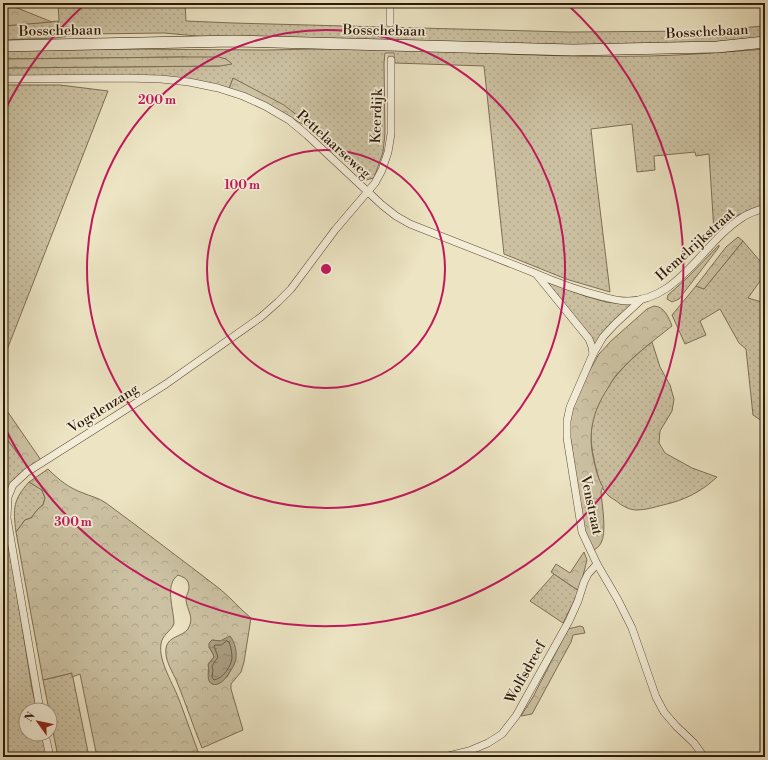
<svg xmlns="http://www.w3.org/2000/svg" width="768" height="760" font-family="'Libre Bodoni',serif">
	<style>
		.grass { fill: url(#grass-dots); stroke: #7d6e56 }
		.forest { fill: url(#forest-crowns); stroke: #7d6e56; fill-rule: evenodd }
		.water { fill: url(#water-ripples); stroke: #796a52 }
		.lines { fill: none; stroke-linecap: round; stroke-linejoin: round }
		.shore { stroke: #6c5c46; stroke-width: 1 }
		.street-tunnel { stroke: #c6bc9e; stroke-width: 7; stroke-dasharray: 7 3.5; stroke-linecap: butt }
		.street-casing { stroke: #5e4c37; stroke-width: 8 }
		.secondary-casing { stroke: #2e1a08; stroke-width: 12 }
		.street { stroke: #f3edd8; stroke-width: 7 }
		.secondary { stroke: #f3edd8; stroke-width: 11 }
		.ring { fill: none; stroke: #c2185b; stroke-width: 2 }
		.labels { text-anchor: middle; stroke-width: 3.5; stroke-linejoin: round; paint-order: stroke }
		.street-label { font-size: 14px; fill: #2e1a08; stroke: #f3edd8 }
		.centre { fill: #c2185b; stroke: #f3edd8; stroke-width: 2 }
		.ring-label { font-size: 12px; text-anchor: middle; font-weight: bold; fill: #c2185b; stroke: #f3edd8; stroke-width: 3.5; stroke-linejoin: round; paint-order: stroke }
	</style>
	<defs>
		<pattern id="grass-dots" width="8" height="8" patternUnits="userSpaceOnUse"><rect width="8" height="8" fill="#ccc2a3"/><path d="M2 2h.1M6 6h.1" fill="none" stroke="#b0a68b" stroke-width="1.8" stroke-linecap="round"/></pattern>
		<pattern id="forest-crowns" width="20" height="18" patternUnits="userSpaceOnUse"><rect width="20" height="18" fill="#ccc2a3"/><path d="M2 6a3 3 0 1 1 6 0M12 15a3 3 0 1 1 6 0" fill="none" stroke="#b0a68b"/></pattern>
		<pattern id="water-ripples" width="26" height="14" patternUnits="userSpaceOnUse"><rect width="26" height="14" fill="#ab9f83"/><path d="M2 4q2-2 4 0t4 0M15 11q2-2 4 0t4 0" fill="none" stroke="#8c8169"/></pattern>
	</defs>
	<rect width="100%" height="100%" fill="#ece4c3"/>
	<filter id="stains"><feTurbulence type="fractalNoise" baseFrequency=".005" numOctaves="4"/><feColorMatrix values="0 0 0 0 .2 0 0 0 0 .09 0 0 0 0 .02 0 0 0 .5 -.17"/></filter>
	<radialGradient id="worn" r=".72"><stop offset=".6" stop-color="#630" stop-opacity="0"/><stop offset="1" stop-color="#630" stop-opacity=".3"/></radialGradient>
	<g class="grass">
		<path d="M58 3H185L186 21 233 23 569 32 699 31 765 26V40L688 44 589 45 219 38 164 33 86 34 55 38 3 40V26L58 21V25L59 20Z"/>
		<path d="M369 48C463 52 557 58 650 56 689 55 727 52 765 49V205L727 219 714 231 709 154 696 156 695 152 654 156 655 170 637 172 632 124 591 129 596 176 610 292 566 279 504 254 484 66 395 63 394 53H385L384 63 385 134 383 152 374 178 366 180 298 116 233 78 229 89 189 80 3 76V68L220 66 185 57 3 59V50L122 49 266 50Z"/>
		<path d="M3 85H60L108 91 3 360Z"/>
		<path d="M743 241 765 267V274L748 298 765 303V423L753 415 746 349 739 343 720 309 700 321 706 335 685 344 672 315 696 286 704 289Z"/>
		<path d="M719 245V247L679 299 672 302 667 299 668 295 687 278Z"/>
		<path d="M551 283 585 296 606 302 631 305 594 346 549 286V284Z"/>
		<path d="M652 342 660 367 670 385 674 399 672 411 660 431 659 443 665 453 692 468 717 477C701 492 685 500 663 505 655 507 646 510 637 510 630 510 625 507 620 504 617 501 613 499 610 497 600 489 598 475 595 464 591 448 589 429 595 413 605 383 628 361 652 342Z"/>
		<path d="M3 434 31 471 14 485 5 520 32 689 37 710H26V734H42L47 757H3Z"/>
		<path d="M29 482 42 490 45 498 43 505 38 509 31 518 25 520 16 532C13 508 13 500 29 482Z"/>
		<path d="M554 574 579 591 563 623 530 601Z"/>
		<path d="M72 673 89 757H58L50 716V710H49L43 680Z"/>
	</g>
	<g class="forest">
		<path d="M3 3H5L52 22 3 26Z"/>
		<path d="M185 57H219L226 59 232 64 220 66 3 68V59Z"/>
		<path d="M233 78 284 105 298 116 311 129 265 103 229 89Z"/>
		<path d="M738 237 743 241 704 289 696 286 726 247Z"/>
		<path d="M654 306C664 306 669 318 672 326 653 341 634 355 618 373 614 377 611 383 608 388 593 411 587 433 594 461 596 470 598 479 603 487L601 492C602 504 607 533 601 543 599 547 596 549 592 551L584 532 569 428 572 406 587 375 599 354 611 341 647 309Z"/>
		<path d="M3 405 43 463 31 471 3 434Z"/>
		<path d="M48 469C59 480 69 488 83 493 90 496 99 498 106 503 144 531 182 560 220 589 231 598 240 609 251 618L244 662 241 672 231 684V689L243 730 202 748C193 726 186 704 177 682 173 672 164 660 166 648 168 636 182 637 188 629 195 617 187 611 186 600 186 593 191 591 188 582 186 578 183 577 178 575 164 585 174 609 174 624 171 631 162 635 161 644 158 661 174 685 180 702 187 720 193 739 200 757H97L80 674 72 677V673L43 680 16 532 25 520 31 518 38 509 43 505 45 498 42 490 29 482ZM212 640 220 641 235 662 227 677 208 674 209 670 208 664 214 657 213 654 209 647Z"/>
		<path d="M584 552 587 560 579 591 551 572 556 564 570 573Z"/>
		<path d="M580 626 583 627 585 633 573 635 571 642 532 714 521 716 533 697 568 629Z"/>
	</g>
	<path class="water" d="M230 636C235 642 238 654 235 662 234 666 231 670 229 673 226 678 223 682 218 684 208 687 207 677 209 670 207 663 210 663 214 657L213 654 209 647V643L212 640 220 641Z"/>
	<g class="lines">
		<path class="shore" d="M227 641 229 642C231 647 232 653 232 658 231 667 223 678 214 680L212 677 213 670 212 666 218 657 214 646 215 645H221Z"/>
		<path class="street-tunnel" d="M390 23 391 60"/>
		<g class="street-casing">
			<g id="street">
				<path d="M390 23V3"/>
				<path d="M3 79 126 78 161 79 189 82 218 88 243 96 265 106 289 120 307 135 382 205 396 216 410 224C451 240 491 256 532 272 555 282 579 291 604 297 611 299 620 301 628 301 642 301 655 296 667 288 696 268 713 236 743 217 749 213 758 210 765 208"/>
				<path d="M537 275 589 339 592 347 593 354"/>
				<path d="M642 299 615 324 603 337 593 354 570 407 567 421V438L582 532 597 564 618 600 632 628 656 697 664 712 676 726 694 743 704 757"/>
				<path d="M40 710 7 518 8 497 13 485 27 472 166 384 261 317 278 302 291 289 335 230 375 183 382 170 388 152 391 134V60"/>
				<path d="M45 734 50 757"/>
				<path d="M444 757 469 751 488 743 502 734 516 716 569 621 578 601 584 582 588 574 597 564"/>
			</g>
		</g>
		<g class="secondary-casing">
			<path id="secondary" d="M3 46 233 41 573 50 717 47 765 42"/>
		</g>
		<use href="#street" class="street"/>
		<use href="#secondary" class="secondary"/>
	</g>
	<g class="ring">
		<circle cx="326" cy="269" r="119"/>
		<circle cx="326" cy="269" r="239"/>
		<path d="M4 112A358 358 0 0 1 84 5M568 5A358 358 0 1 1 4 426"/>
	</g>
	<g class="labels">
		<g class="street-label">
			<text transform="translate(60 30) rotate(-1)" y="5">Bosschebaan</text>
			<text transform="translate(384 30) rotate(1)" y="5">Bosschebaan</text>
			<text transform="translate(707 31) rotate(-3)" y="5">Bosschebaan</text>
			<text transform="translate(376 116) rotate(-88)" y="5">Keerdijk</text>
			<text transform="translate(334 144) rotate(42)" y="5">Pettelaarseweg</text>
			<text transform="translate(695 244) rotate(-42)" y="5">Hemelrijkstraat</text>
			<text transform="translate(103 408) rotate(-32)" y="5">Vogelenzang</text>
			<text transform="translate(592 505) rotate(78)" y="5">Venstraat</text>
			<text transform="translate(525 672) rotate(-61)" y="5">Wolfsdreef</text>
		</g>
	</g>
	<circle cx="326" cy="269" r="6" class="centre"/>
	<g class="ring-label">
		<text x="157" y="104">200 m</text>
		<text x="242" y="189">100 m</text>
		<text x="73" y="526">300 m</text>
	</g>
	<rect width="768" height="760" fill="none" stroke="#ece4c3" stroke-width="16"/>
	<rect x="4" y="4" width="760" height="752" fill="none" stroke="#2e1a08" stroke-width="2"/>
	<rect x="8" y="8" width="752" height="744" fill="none" stroke="#2e1a08"/>
	<g transform="translate(38 722) rotate(303)"><circle r="19" fill="#f3edd8" stroke="#a49985"/>
	<path d="M0-3L7 15L0 10L-7 15Z" fill="#8f2418"/>
	<text y="-6" font-size="11" font-weight="bold" text-anchor="middle" fill="#2e1a08">N</text>
	</g>
	<rect width="100%" height="100%" filter="url(#stains)"/>
	<rect width="100%" height="100%" fill="url(#worn)"/>
</svg>
